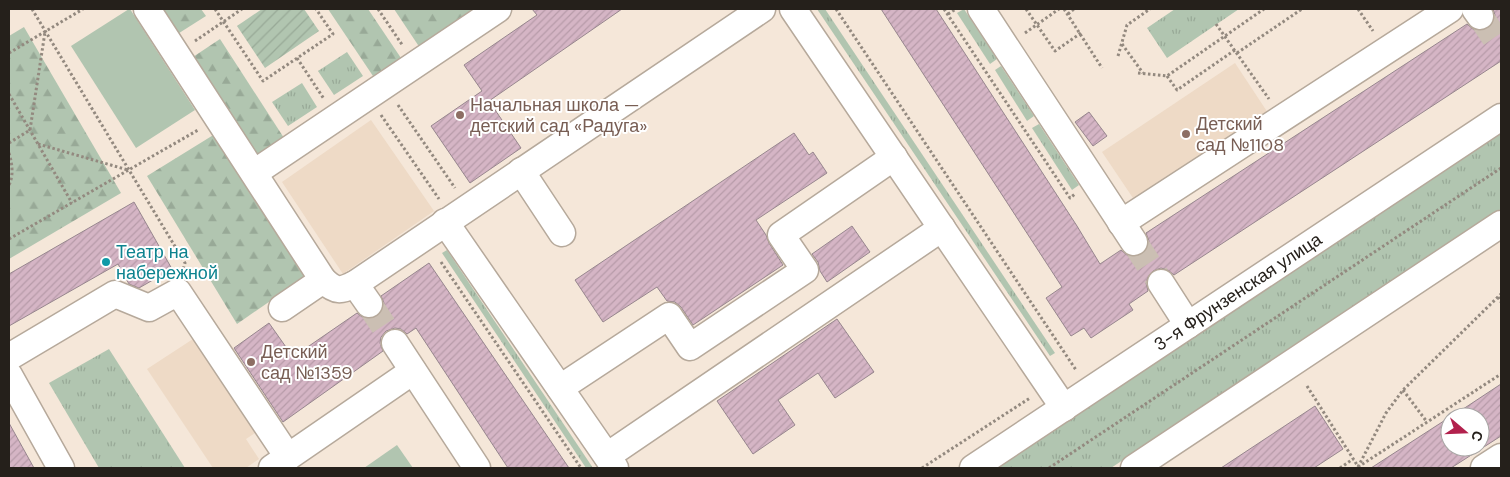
<svg xmlns="http://www.w3.org/2000/svg" width="1510" height="477" font-family="'DM Sans',sans-serif">
	<style>
		.built { fill: #eedac6 }
		.grass { fill: url(#grass-tufts) }
		.forest { fill: url(#forest-firs) }
		.garden { fill: url(#garden-furrows) }
		.pitch { fill: #b1c5b0 }
		.building { fill: url(#building-hatch); stroke: #97868e }
		.lines { fill: none; stroke-linecap: round; stroke-linejoin: round }
		.minor-tunnel { stroke: #cbbfb3; stroke-width: 26; stroke-dasharray: 26 13; stroke-linecap: butt }
		.minor-casing { stroke: #b6a99b; stroke-width: 29 }
		.path { stroke: #93897f; stroke-width: 3; stroke-dasharray: 2.5 2.5; stroke-linecap: butt }
		.minor { stroke: #fff; stroke-width: 26 }
		.education-dot { fill: #8d6e63; stroke: #fff; stroke-width: 2 }
		.culture-dot { fill: #0f9aa8; stroke: #fff; stroke-width: 2 }
		.labels { text-anchor: middle; stroke-width: 4; stroke-linejoin: round; paint-order: stroke }
		.education-label { font-size: 18px; fill: #785e54; stroke: #fff; text-anchor: start }
		.culture-label { font-size: 18px; fill: #0d838f; stroke: #fff; text-anchor: start }
		.street-label { font-size: 18px; fill: #25201b; stroke: #fff }
	</style>
	<defs>
		<pattern id="grass-tufts" width="24" height="20" patternUnits="userSpaceOnUse" patternTransform="scale(1.25)"><rect width="24" height="20" fill="#b1c5b0"/><path d="M3 7l-1-3M5 7V3M7 7l1-3M15 17l-1-3M17 17v-4M19 17l1-3" fill="none" stroke="#98a997"/></pattern>
		<pattern id="forest-firs" width="22" height="20" patternUnits="userSpaceOnUse" patternTransform="scale(1.25)"><rect width="22" height="20" fill="#b1c5b0"/><path d="M5 1l3.5 6h-7zM16 11l3.5 6h-7z" fill="#98a997"/></pattern>
		<pattern id="garden-furrows" width="10" height="10" patternUnits="userSpaceOnUse" patternTransform="scale(1.25)"><rect width="10" height="10" fill="#b1c5b0"/><path d="M-1 1l2-2M0 10L10 0M9 11l2-2" fill="none" stroke="#98a997"/></pattern>
		<pattern id="building-hatch" width="6" height="6" patternUnits="userSpaceOnUse" patternTransform="scale(1.25)"><rect width="6" height="6" fill="#d5b5c5"/><path d="M-1 1l2-2M0 6l6-6M5 7l2-2" fill="none" stroke="#b79ba9"/></pattern>
	</defs>
	<rect width="100%" height="100%" fill="#f5e7d9"/>
	<g class="built">
		<path d="M1235 63 1270 116 1137 204 1102 152Z"/>
		<path d="M371 120 434 211 343 274 282 182Z"/>
		<path d="M193 339 255 433 246 439 259 459 246 468H213L147 369Z"/>
	</g>
	<g class="grass">
		<path d="M817 9H825L1055 353 1050 356Z"/>
		<path d="M964 9 997 59 990 64 957 13Z"/>
		<path d="M1175 9H1239L1167 58 1147 28Z"/>
		<path d="M347 52 363 76 334 95 318 71Z"/>
		<path d="M1001 66 1034 116 1027 121 995 70Z"/>
		<path d="M302 83 317 107 288 126 272 102Z"/>
		<path d="M1039 124 1079 185 1072 190 1032 128Z"/>
		<path d="M1501 128V209L1111 468H993Z"/>
		<path d="M447 250 593 468H586L442 253Z"/>
		<path d="M109 349 185 468H99L49 383Z"/>
	</g>
	<g class="forest">
		<path d="M159 9H201L206 16 176 35Z"/>
		<path d="M328 9H368L401 58 373 76Z"/>
		<path d="M394 9H477L420 48Z"/>
		<path d="M24 27 121 193 9 259V36Z"/>
		<path d="M220 39 284 138 254 158 190 59Z"/>
		<path d="M215 134 305 277 237 324 147 176Z"/>
	</g>
	<path class="garden" d="M262 9H304L319 31 265 68 237 26Z"/>
	<g class="pitch">
		<path d="M129 9H130L195 110 136 148 71 46Z"/>
		<path d="M397 445 413 468H364Z"/>
	</g>
	<g class="building">
		<path d="M532 9H622L489 101 521 148 470 183 431 126 482 91 464 65 537 15Z"/>
		<path d="M881 9H936L1077 226 1100 264 1121 250 1128 256 1135 257 1142 255 1148 248 1149 241 1146 233 1467 24 1474 30 1482 31 1488 28 1494 22 1495 15 1493 9H1501V61L1174 275 1168 270 1161 268 1153 271 1148 277 1146 283 1148 291 1129 304 1133 310 1091 338 1084 328 1071 336 1046 298 1062 287Z"/>
		<path d="M1089 112 1107 136 1093 146 1075 122Z"/>
		<path d="M794 133 809 155 813 152 827 173 756 220 766 235 769 243 783 265 693 325 681 307 675 302 667 301 657 287 603 322 575 280Z"/>
		<path d="M134 202 172 269 139 288 129 284 118 264 9 326V274Z"/>
		<path d="M852 226 870 252 827 282 820 271 818 262 812 254Z"/>
		<path d="M429 263 569 468H508L416 328 407 334 401 329 395 328 386 331 381 337 380 343 383 351 283 422 234 348 269 323 293 357 357 313 362 317 370 319 378 316 383 310 384 303 381 296Z"/>
		<path d="M837 319 874 372 835 398 818 373 778 400 795 425 753 454 717 401Z"/>
		<path d="M1501 384V436L1451 468H1371L1450 417V447H1480V417H1451Z"/>
		<path d="M1315 406 1343 449 1314 468H1221Z"/>
		<path d="M9 423 34 468H9Z"/>
	</g>
	<g class="lines">
		<g class="minor-tunnel">
			<path d="M1480 16 1501 47"/>
			<path d="M1134 242 1161 283"/>
			<path d="M369 304 395 343"/>
		</g>
		<g class="minor-casing">
			<g id="minor">
				<path d="M147 9 323 280"/>
				<path d="M793 9 1064 408"/>
				<path d="M981 9 1134 242"/>
				<path d="M1475 9 1480 16"/>
				<path d="M521 171 562 233"/>
				<path d="M254 173 498 9"/>
				<path d="M445 222 615 468"/>
				<path d="M1121 223 1450 9"/>
				<path d="M1161 283 1188 325"/>
				<path d="M355 284 369 304"/>
				<path d="M282 308 323 280C336 292 341 291 355 284L762 9"/>
				<path d="M395 343 477 468"/>
				<path d="M9 357 115 294 149 308 178 292 288 457"/>
				<path d="M9 375 61 468"/>
				<path d="M560 388 669 316 690 347 805 270 781 235 894 157"/>
				<path d="M607 456 942 228"/>
				<path d="M272 468 413 371"/>
				<path id="s1" d="M973 468 1501 117"/>
				<path d="M1134 468 1501 224"/>
				<path d="M1484 468 1501 457"/>
			</g>
		</g>
		<g class="path">
			<path d="M32 9 185 263 183 270"/>
			<path d="M215 9 263 81 333 34 316 9"/>
			<path d="M378 9 403 46"/>
			<path d="M836 9 1076 370"/>
			<path d="M944 9 1070 198 1075 194"/>
			<path d="M1026 9 1055 51 1081 33"/>
			<path d="M1064 9 1102 68"/>
			<path d="M1358 9 1373 31"/>
			<path d="M948 14 956 9"/>
			<path d="M1068 14 1074 9"/>
			<path d="M1216 24 1269 99"/>
			<path d="M1025 33 1059 9"/>
			<path d="M195 41 242 9"/>
			<path d="M1122 44 1143 73"/>
			<path d="M9 53 83 9"/>
			<path d="M1237 53 1302 9"/>
			<path d="M1118 56 1127 25 1150 9"/>
			<path d="M297 58 324 99"/>
			<path d="M1138 73 1167 76 1264 9"/>
			<path d="M1167 76 1177 90 1235 50"/>
			<path d="M9 94 72 203"/>
			<path d="M398 105 455 188"/>
			<path d="M381 115 439 199"/>
			<path d="M9 143 30 130 45 32"/>
			<path d="M38 144 128 170"/>
			<path d="M9 153C12 163 14 175 9 185"/>
			<path d="M9 239 198 130"/>
			<path d="M441 262 581 468"/>
			<path d="M1498 297 1501 302"/>
			<path d="M1307 386 1359 468"/>
			<path d="M1403 390 1427 422"/>
			<path d="M1358 467 1386 413 1403 390 1501 294"/>
			<path d="M1358 467 1501 374"/>
			<path d="M922 468 1030 398"/>
			<path d="M1049 468 1501 168"/>
			<path d="M1340 468 1353 459"/>
		</g>
		<use href="#minor" class="minor"/>
	</g>
	<g class="education-dot">
		<circle cx="460" cy="115" r="5"/>
		<circle cx="1186" cy="134" r="5"/>
		<circle cx="251" cy="362" r="5"/>
	</g>
	<circle class="culture-dot" cx="106" cy="262" r="5"/>
	<g class="labels">
		<g class="education-label">
			<text x="470" y="111">Начальная школа —<tspan x="470" dy="21">детский сад «Радуга»</tspan></text>
			<text x="1196" y="130">Детский<tspan x="1196" dy="21">сад №1108</tspan></text>
			<text x="261" y="358">Детский<tspan x="261" dy="21">сад №1359</tspan></text>
		</g>
		<g class="culture-label">
			<text x="116" y="258">Театр на<tspan x="116" dy="21">набережной</tspan></text>
		</g>
		<g class="street-label">
			<text dy="6" stroke="none"><textPath href="#s1" startOffset="318">3-я Фрунзенская улица</textPath></text>
		</g>
	</g>
	<rect width="1510" height="477" fill="none" stroke="#25201b" stroke-width="20"/>
	<g transform="translate(1465 432) rotate(109)"><circle r="24" fill="#ffffff" stroke="#a8a6a4"/>
	<path d="M0-4L9 19L0 12L-9 19Z" fill="#b2214d"/>
	<text y="-8" font-size="14" font-weight="bold" text-anchor="middle" fill="#25201b">С</text>
	</g>
</svg>
